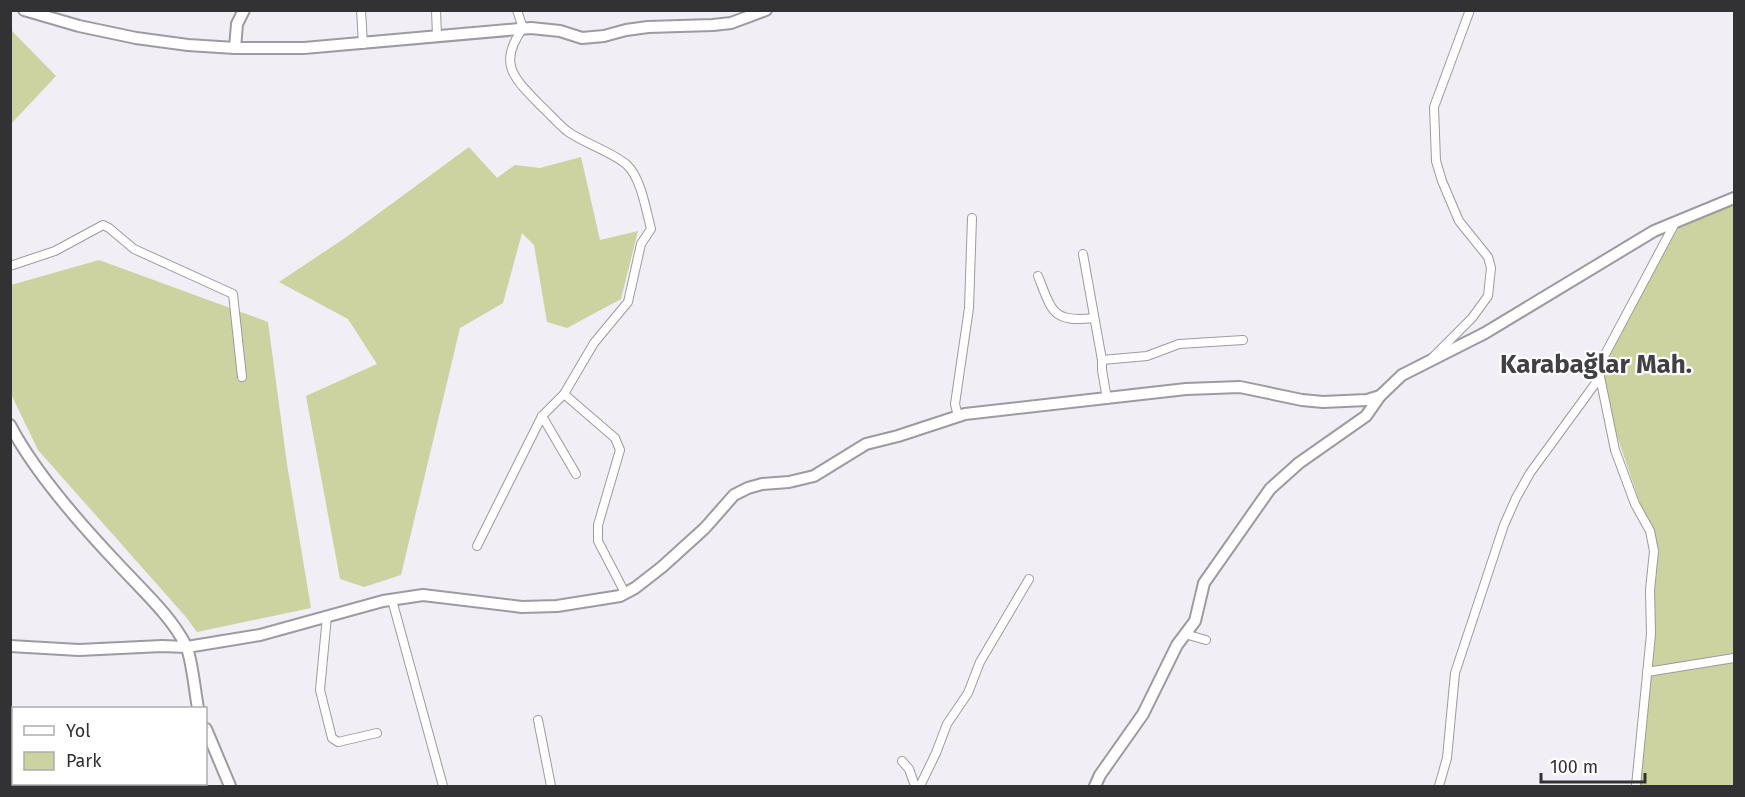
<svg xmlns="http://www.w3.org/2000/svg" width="1745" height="797" font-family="'Fira Sans',sans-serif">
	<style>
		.green { fill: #ccd2a0 }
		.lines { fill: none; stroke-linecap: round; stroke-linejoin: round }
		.street-casing { stroke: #9d9aa0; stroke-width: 10 }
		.secondary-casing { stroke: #9d9aa0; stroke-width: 14 }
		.street { stroke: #fff; stroke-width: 8 }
		.secondary { stroke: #fff; stroke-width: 10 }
		.labels { text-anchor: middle; stroke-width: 4.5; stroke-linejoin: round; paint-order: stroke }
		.district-label { font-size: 26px; font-weight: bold; fill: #424045; stroke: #fff }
	</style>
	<rect width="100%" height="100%" fill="#f1eef5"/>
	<g class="green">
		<path d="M11 30 56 76 11 124H10Z"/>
		<path d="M469 147 497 178 515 165 540 168 581 157 600 240 638 231 621 299 567 328 547 322 534 245 522 233 503 303 460 328 401 575 364 587 340 579 306 396 377 364 348 319 279 282 345 238Z"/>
		<path d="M1734 196V786H1635L1647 672 1650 532 1594 369 1675 223Z"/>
		<path d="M99 260 268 322 287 464 311 608 197 632 186 617 38 450 11 394V285Z"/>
	</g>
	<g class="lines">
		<g class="street-casing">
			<g id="street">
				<path d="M361 10 363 44"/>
				<path d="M436 10 437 36"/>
				<path d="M517 10 523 28C497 64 514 78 540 105 549 113 557 123 567 131 583 143 613 152 627 165 641 178 646 210 651 229L641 244 628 302 594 343 564 394 615 438 620 450 598 525V541L625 593"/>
				<path d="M1083 254 1102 360V370L1107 399"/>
				<path d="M10 266 55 251 103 225 109 228 134 249 233 294 242 377"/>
				<path d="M1038 276C1052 311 1052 323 1094 318"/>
				<path d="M1432 358 1472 318 1488 296 1491 268 1488 257 1459 221 1442 181 1436 161 1434 107 1470 10"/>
				<path d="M1102 360 1147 356 1179 344 1243 340"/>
				<path d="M1599 372 1615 450 1635 504 1650 531 1654 551 1650 590 1651 634 1636 786"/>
				<path d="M542 416 576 474"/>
				<path d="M958 416 955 404 969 308 972 218"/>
				<path d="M477 546 542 416 564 394"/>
				<path d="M392 600 443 786"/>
				<path d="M327 616 320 690 332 738 338 742 377 733"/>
				<path d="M1185 634 1206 640"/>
				<path d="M1647 672 1734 658"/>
				<path d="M538 720 551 786"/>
				<path d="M902 761 909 769 915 786"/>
				<path d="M920 786 936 753 947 724 968 693 980 662 1029 579"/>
				<path d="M1439 786 1447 758 1455 673 1504 525 1516 498 1530 473 1595 384 1602 360 1675 223"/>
			</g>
		</g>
		<g class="secondary-casing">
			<g id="secondary">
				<path d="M24 10 79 26 136 38 188 45 235 48H304L531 28 560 31 582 38 604 36 626 30 648 27 713 25 731 23 766 10"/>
				<path d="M235 48 237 24 244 10"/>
				<path d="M10 425C35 473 82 526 119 565 141 589 172 617 186 646 192 658 195 693 198 708"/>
				<path d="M10 646 79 650 162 646 187 647 260 635 383 601 423 595 522 607 557 606 620 596 635 588 662 567 705 528 734 495 748 488 762 484 789 482 814 476 866 444 898 436 965 414 1186 389 1240 387 1302 400 1323 402 1367 400 1380 396"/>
				<path d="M206 729 230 786"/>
				<path d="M1095 786 1100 775 1143 714 1177 645 1195 621 1204 583 1270 489 1299 463 1366 416 1380 396 1402 375 1485 333 1654 231 1734 198"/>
			</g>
		</g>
		<use href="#street" class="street"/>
		<use href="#secondary" class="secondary"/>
	</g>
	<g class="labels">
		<g class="district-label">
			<text x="1596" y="373">Karabağlar Mah.</text>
		</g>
	</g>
	<rect width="1745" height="797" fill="none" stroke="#323133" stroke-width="24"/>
	<rect x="12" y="707" width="195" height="78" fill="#ffffff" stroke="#adadad" stroke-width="1.5"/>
	<rect x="24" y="726" width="30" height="9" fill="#ffffff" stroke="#adadad" stroke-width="1.5"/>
	<text x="66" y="737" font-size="18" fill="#323133">Yol</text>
	<rect x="24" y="752" width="30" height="18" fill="#ccd2a0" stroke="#adadad" stroke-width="1.5"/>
	<text x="66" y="767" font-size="18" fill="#323133">Park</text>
	<path d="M1541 773v9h104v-9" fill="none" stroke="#323133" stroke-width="3"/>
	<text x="1550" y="773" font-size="18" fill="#323133" stroke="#ffffff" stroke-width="4.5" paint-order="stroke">100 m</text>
</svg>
